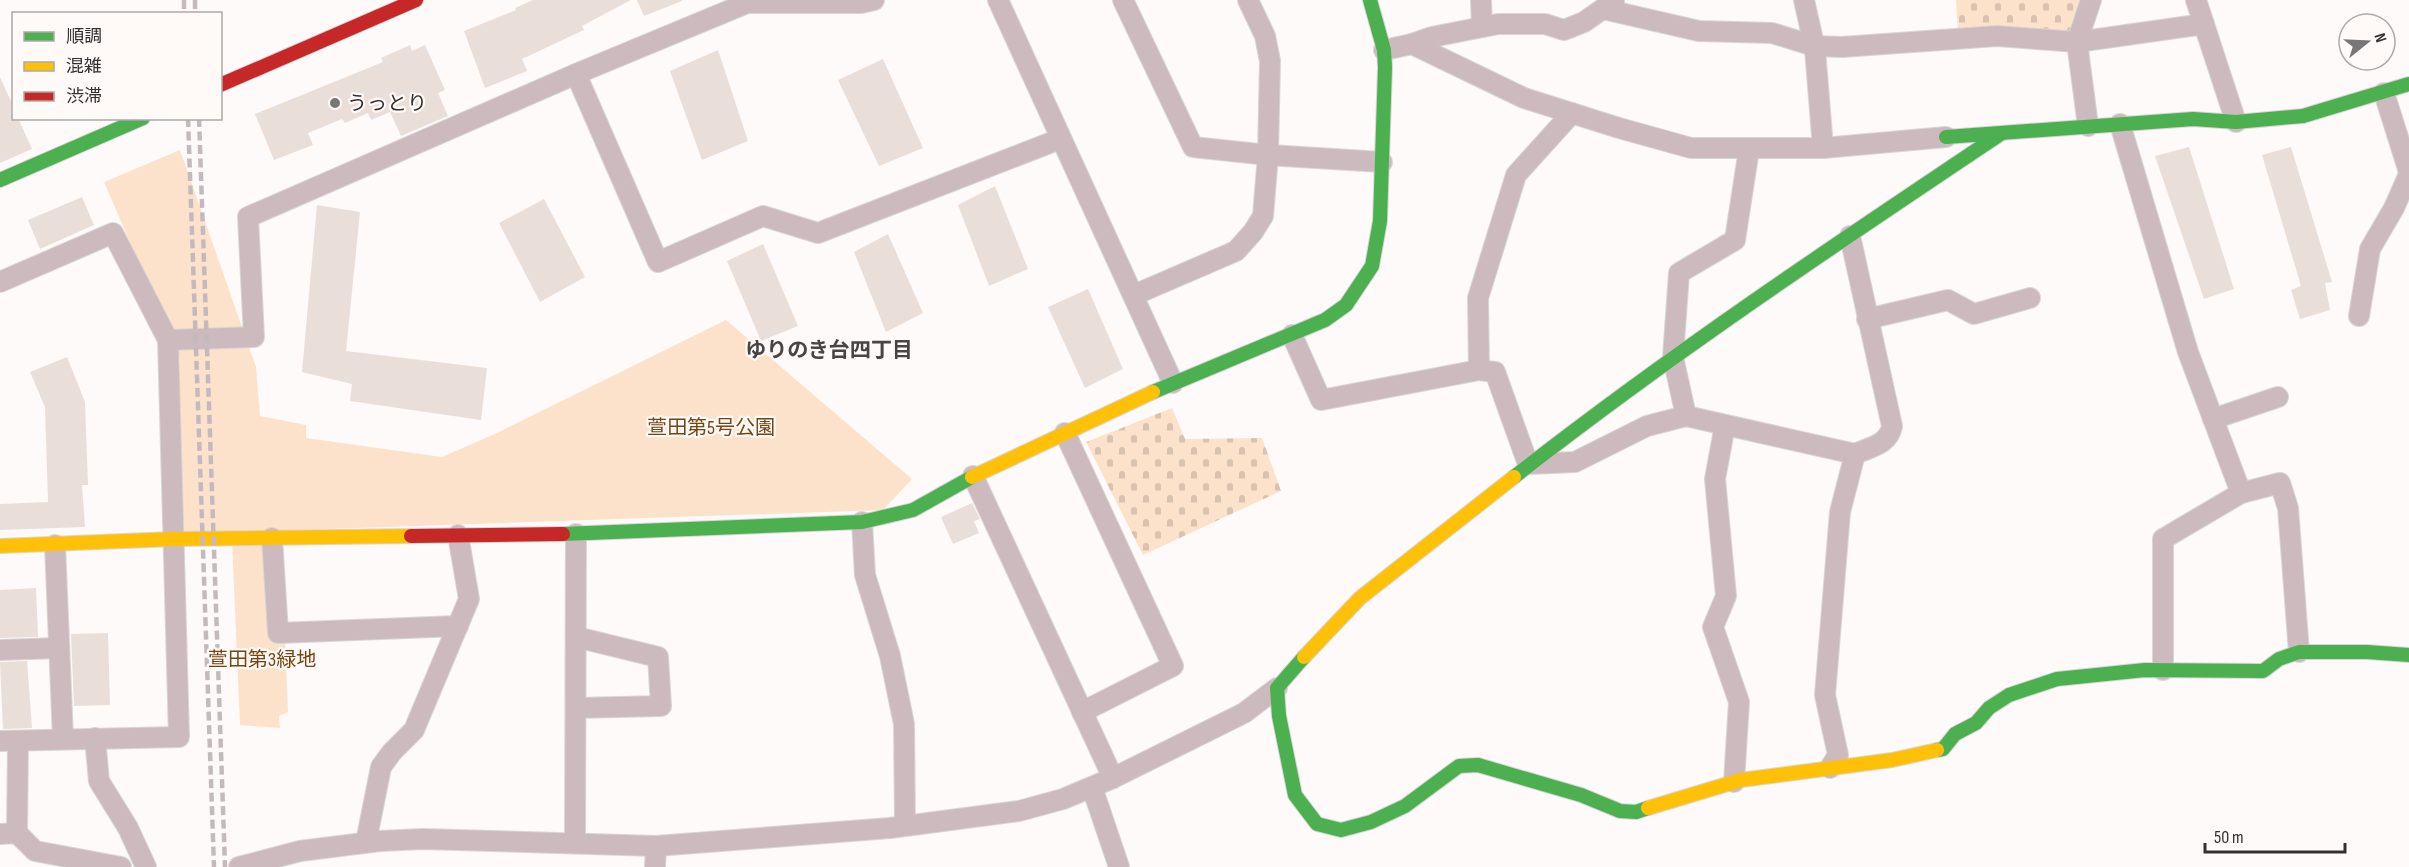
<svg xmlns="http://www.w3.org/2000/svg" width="2409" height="867" font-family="'Sofia Sans Condensed','Noto Sans JP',sans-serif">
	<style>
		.green { fill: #fde2cb }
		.cemetery { fill: url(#cemetery-stones) }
		.building { fill: #eaded9 }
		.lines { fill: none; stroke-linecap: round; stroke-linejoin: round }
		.street-casing { stroke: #d8d6d6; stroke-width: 22 }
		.fast-casing { stroke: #d8d6d6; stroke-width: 16 }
		.slow-casing { stroke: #d8d6d6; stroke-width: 16 }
		.jam-casing { stroke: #d8d6d6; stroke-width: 16 }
		.street { stroke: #ccbabe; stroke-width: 20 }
		.fast { stroke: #4caf50; stroke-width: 14 }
		.slow { stroke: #ffc107; stroke-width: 14 }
		.jam { stroke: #c62828; stroke-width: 14 }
		.rail { stroke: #c4babd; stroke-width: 4.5; stroke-dasharray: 9 4.5; stroke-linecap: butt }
		.poi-dot { fill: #797776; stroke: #fff9f8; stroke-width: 2 }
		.labels { text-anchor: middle; stroke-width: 4.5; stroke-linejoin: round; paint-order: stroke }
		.poi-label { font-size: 20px; fill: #323030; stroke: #fff9f8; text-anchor: start }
		.park-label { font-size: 20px; fill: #754613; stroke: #fff9f8 }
		.neighbourhood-label { font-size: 21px; font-weight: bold; fill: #494544; stroke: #fff9f8 }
	</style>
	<defs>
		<pattern id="cemetery-stones" width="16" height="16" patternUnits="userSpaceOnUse" patternTransform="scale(1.5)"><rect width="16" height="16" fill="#fde2cb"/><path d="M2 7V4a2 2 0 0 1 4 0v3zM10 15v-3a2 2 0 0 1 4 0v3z" fill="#d9c2af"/></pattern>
	</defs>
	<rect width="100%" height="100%" fill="#fefaf9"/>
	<g class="green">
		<path d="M180 150 256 367 260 416 306 425V438L442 457 497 433 726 320 912 479 883 510 179 534 180 358 104 182Z"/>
		<path d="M232 541H269L285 638 288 712 279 716 280 728 240 725Z"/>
	</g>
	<g class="cemetery">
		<path d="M1956 0H2082L2072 35 1958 32Z"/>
		<path d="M1172 408 1185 439 1262 438 1281 491 1143 555 1086 442Z"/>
	</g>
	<g class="building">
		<path d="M533 0H631L582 26 584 30 522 59 527 71 485 88 464 31 516 10 515 8Z"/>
		<path d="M637 0H682V1L644 16Z"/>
		<path d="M410 45 412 51 425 45 445 90 438 93 448 116 401 136 390 112 371 120 368 113 345 123 342 119 308 133 313 145 274 160 255 114 383 62 381 58Z"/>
		<path d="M718 50 748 141 702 160 670 71Z"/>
		<path d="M883 59 923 148 879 166 838 80Z"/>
		<path d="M0 77 14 108V118H18L32 149 0 163Z"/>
		<path d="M2189 147 2234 289 2204 299 2155 156Z"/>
		<path d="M2291 147 2332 282 2325 283 2330 310 2300 319 2291 290 2301 286 2262 155Z"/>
		<path d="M995 186 1028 269 989 286 958 205Z"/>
		<path d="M82 197 94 225 40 249 28 220Z"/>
		<path d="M544 199 585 277 540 302 499 223Z"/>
		<path d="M317 205 360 212 346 351 487 368 481 420 350 401 352 384 302 372Z"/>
		<path d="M888 234 923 313 886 332 854 252Z"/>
		<path d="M763 244 798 326 761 341 727 261Z"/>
		<path d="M1088 289 1123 369 1085 388 1048 307Z"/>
		<path d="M67 357 85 402 88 485H82L85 527 0 530V504L48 502 45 407 30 372Z"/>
		<path d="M972 503 980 519 974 521 979 533 953 544 941 517Z"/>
		<path d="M36 588 38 637 0 638V590Z"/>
		<path d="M108 633 110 705 74 706 71 634Z"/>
		<path d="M27 661 32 728 3 729 0 662Z"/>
	</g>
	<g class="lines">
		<g class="street-casing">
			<g id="street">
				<path d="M998 0 1173 383"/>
				<path d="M1123 0 1193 147 1268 155 1382 162"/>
				<path d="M1481 0 1482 27"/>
				<path d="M1804 0 1815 49 1823 148"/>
				<path d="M2196 0 2236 122"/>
				<path d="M1603 9 1699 31 1772 33 1814 46 1842 47 1997 36 2077 42 2091 0"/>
				<path d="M1412 44 1432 37 1498 24H1545L1564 30 1584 22 1614 1"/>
				<path d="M1384 50 1412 44 1524 98 1619 128 1691 148H1823L1946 137"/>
				<path d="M576 74 658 262 763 216 818 233 1060 139"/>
				<path d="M2384 93 2409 172"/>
				<path d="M2120 124 2188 352 2241 493 2280 483 2288 508 2299 652"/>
				<path d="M2088 126 2077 42 2204 24"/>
				<path d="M0 282 113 233 168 340 179 737 0 741"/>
				<path d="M1134 295 1236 251 1253 232 1263 216 1268 155 1270 61 1265 36 1248 0"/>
				<path d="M2359 316 2370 249 2394 208 2409 174"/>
				<path d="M1867 319 1948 300 1974 314 2030 298"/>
				<path d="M1292 335 1321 400 1479 370 1495 372 1528 464 1575 462 1647 426 1686 416 1855 454"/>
				<path d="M168 340 254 337 248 217 576 74 747 3H861L874 0"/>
				<path d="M1479 370 1478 298 1516 175 1572 113"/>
				<path d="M1686 416 1673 357 1679 273 1735 240 1749 149"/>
				<path d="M2213 419 2278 397"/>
				<path d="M1725 425 1715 479 1726 596 1713 627 1739 702 1734 782"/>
				<path d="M1065 433 1173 666 1082 712"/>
				<path d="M973 476 1113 778"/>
				<path d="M862 522 865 575 890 656 904 724 905 825"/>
				<path d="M272 538 278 633 458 626"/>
				<path d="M55 545 63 739"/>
				<path d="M0 650 59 648"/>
				<path d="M2163 670V539L2241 493"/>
				<path d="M576 708 661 706 658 657 576 637"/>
				<path d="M95 738 99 781 128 828 146 867"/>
				<path d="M1830 768 1838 755 1825 695 1840 512 1855 454C1871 447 1889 444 1892 426L1850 236"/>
				<path d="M1092 787 1119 867"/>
				<path d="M17 833 18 741"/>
				<path d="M0 834 17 833 35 851 121 867"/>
				<path d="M366 842 381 767 392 752 414 730 469 599 458 535"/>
				<path d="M575 843 576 534"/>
				<path d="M239 867 300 851 380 841 423 839 656 846 890 828 1019 811 1063 799 1113 778 1244 713 1277 688"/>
				<path d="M655 867 656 846"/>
			</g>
		</g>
		<g class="fast-casing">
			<g id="fast">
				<path d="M1946 137 2193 119 2236 122 2303 116 2409 84"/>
				<path d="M0 180 143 118"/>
				<path d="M1153 392 1325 320 1346 305 1372 266 1380 221 1385 67 1384 50 1370 0"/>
				<path d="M1514 477C1671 354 1836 244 2002 133"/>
				<path d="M563 534 862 522 913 510 972 477"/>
				<path d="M1304 657 1277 688 1279 716 1295 795 1317 824 1341 830 1371 822 1405 806 1459 766 1478 765 1581 795 1620 811 1636 812 1648 808"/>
				<path d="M1937 750 1943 749 1955 734 1976 723 1989 708 2009 695 2057 679 2145 670 2263 671 2279 659 2299 652H2367L2409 655"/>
			</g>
		</g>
		<g class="slow-casing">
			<g id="slow">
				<path d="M972 477 1153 392"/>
				<path d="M0 546 174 539 411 536"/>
				<path d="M1304 657 1360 598 1514 477"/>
				<path d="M1648 808 1741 780 1892 760 1937 750"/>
			</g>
		</g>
		<g class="jam-casing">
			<g id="jam">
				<path d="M220 85 416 0"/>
				<path d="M411 536 563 534"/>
			</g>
		</g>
		<use href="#street" class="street"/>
		<use href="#fast" class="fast"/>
		<use href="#slow" class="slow"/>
		<use href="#jam" class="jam"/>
		<g class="rail">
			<path d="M184 0V14"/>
			<path d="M195 0V14"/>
			<path d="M188 118 214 867"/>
			<path d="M199 118 225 867"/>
		</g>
	</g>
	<circle class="poi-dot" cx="335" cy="103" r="6"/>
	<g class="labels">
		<g class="poi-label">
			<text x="347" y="110">うっとり</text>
		</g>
		<g class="park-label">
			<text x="711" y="434">萱田第5号公園</text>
			<text x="262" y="666">萱田第3緑地</text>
		</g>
		<g class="neighbourhood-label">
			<text x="829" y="357">ゆりのき台四丁目</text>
		</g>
	</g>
	<rect x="12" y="12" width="210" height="108" fill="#fff9f8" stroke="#ada9a8" stroke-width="1.5"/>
	<rect x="24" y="32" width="30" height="9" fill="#4caf50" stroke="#ada9a8" stroke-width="1.5"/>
	<text x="66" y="42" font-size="18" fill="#323030">順調</text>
	<rect x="24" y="62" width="30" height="9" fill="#ffc107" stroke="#ada9a8" stroke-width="1.5"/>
	<text x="66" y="72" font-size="18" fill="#323030">混雑</text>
	<rect x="24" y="92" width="30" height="9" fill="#c62828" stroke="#ada9a8" stroke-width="1.5"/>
	<text x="66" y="102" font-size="18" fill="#323030">渋滞</text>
	<g transform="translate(2367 42) rotate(72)"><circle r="28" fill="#fff9f8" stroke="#ada9a8" stroke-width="1.5"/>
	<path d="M0-4.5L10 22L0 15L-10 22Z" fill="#797776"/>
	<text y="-9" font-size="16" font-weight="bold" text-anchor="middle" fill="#323030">N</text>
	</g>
	<path d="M2205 843v9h140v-9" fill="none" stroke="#323030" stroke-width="3"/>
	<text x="2214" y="843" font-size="18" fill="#323030" stroke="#fff9f8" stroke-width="4.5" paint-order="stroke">50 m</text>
</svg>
